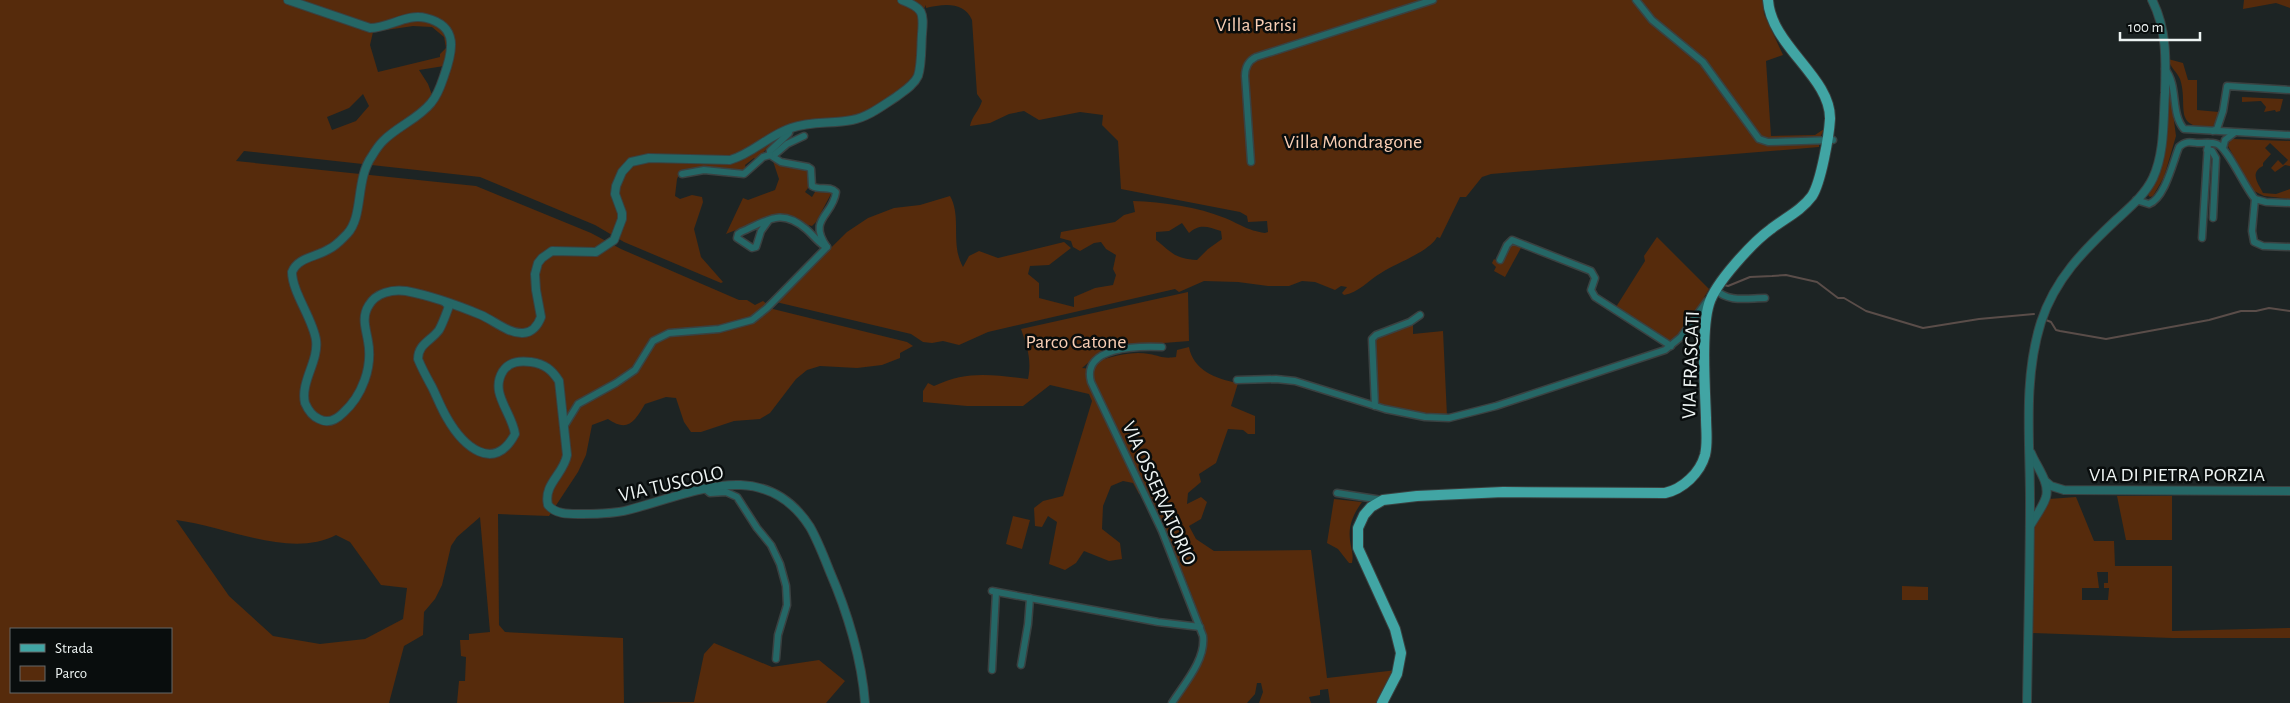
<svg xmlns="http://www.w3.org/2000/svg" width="2290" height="703" font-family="'Alegreya Sans',sans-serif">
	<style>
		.green { fill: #562b0c; fill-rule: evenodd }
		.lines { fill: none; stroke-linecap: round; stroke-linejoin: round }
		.stream { stroke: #5a4d49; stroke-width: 2 }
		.minor-casing { stroke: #3a4141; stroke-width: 9 }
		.tertiary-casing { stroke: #3a4141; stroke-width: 10 }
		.primary-casing { stroke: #3a4141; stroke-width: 12 }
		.minor { stroke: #256766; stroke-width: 6 }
		.tertiary { stroke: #256766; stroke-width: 8 }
		.primary { stroke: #41a5a4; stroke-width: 10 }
		.labels { text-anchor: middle; stroke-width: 5; stroke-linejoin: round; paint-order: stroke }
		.park-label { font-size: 20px; fill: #facfb5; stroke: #090d0d }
		.street-label { font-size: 20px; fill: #eef4f3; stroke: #090d0d }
	</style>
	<rect width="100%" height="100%" fill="#1d2424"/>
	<g class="green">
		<path d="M0 0H1763L1764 14 1783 55 1766 61 1771 136 1815 135 1824 129 1819 140V147L1491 174 1482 177 1466 197H1460L1440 238 1437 237C1429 252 1396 263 1381 273 1369 280 1358 293 1344 295L1342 293 1347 287 1341 286 1335 290 1315 282 1302 281 1289 286H1268L1238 282 1204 281 1179 292 1175 289 988 332 959 345 943 341 932 343 923 342 911 334 776 302 847 232 868 218 894 208 920 205 950 196C962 217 950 244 963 267L969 256 979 251 998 258 1064 242 1071 248 1049 265 1030 266 1028 274 1039 283V298L1074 307V297L1095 288 1113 285 1116 275 1113 269 1116 255 1106 249 1101 242 1094 243 1080 251 1073 247 1071 241 1060 238 1061 232 1115 222 1124 215 1135 212 1133 201C1163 202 1198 207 1225 218 1242 225 1246 230 1265 233L1268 232 1267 221 1248 222 1247 216 1240 212 1121 189 1118 141 1102 125 1103 115 1080 112 1039 120 1024 111 1009 114 990 123 970 126C972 116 979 111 982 101L977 94 972 20C964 1 943 4 926 8V5C913 28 924 53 915 72 907 88 867 116 850 119 835 121 818 118 804 121 788 125 767 149 756 160L754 158 745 165 746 168 738 174 693 171 692 168 681 170 677 179 675 196 680 199 692 195 702 197 703 202 694 229 701 257 723 282 721 283 624 242 595 225 480 177 244 151 236 161 476 186 591 233 621 249 739 300H747L755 305 763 301 773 309 907 342 913 346 900 353V358L882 365 857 368 820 366 807 370 796 379 770 413 760 419 734 421 701 432H691L684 422 676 398 666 397 645 404C635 421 628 433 608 419L592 425 586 455 578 472 549 516 498 514 499 625 505 632 623 638 624 703H457L459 681H465L466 657 461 656 460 640H469V634L490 632 480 517 457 537 451 546 442 585 435 599 424 612 423 635 404 646 389 703H0ZM413 26 432 27 444 37 446 48 440 54V57L378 72 370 45 373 32ZM444 66 445 67 432 95 428 84 419 70ZM363 94 369 106 356 121 332 130 327 117 349 108ZM1182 223 1189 233C1200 223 1208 227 1221 231L1222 239 1208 249 1197 260C1175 259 1171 252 1156 240V232L1169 231ZM176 520C225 526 290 559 336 535L350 542 381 585 407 588 403 619 365 639 320 644 273 636 229 596ZM11 629H171V692H11Z"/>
		<path d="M2244 0H2290V8L2276 3 2243 9Z"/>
		<path d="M2168 59 2183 63 2188 80H2197V110L2219 112 2213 127C2171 129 2189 106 2180 79 2177 72 2170 67 2168 59Z"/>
		<path d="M2169 83 2176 136 2164 177 2153 196 2150 197 2148 195 2151 189Z"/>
		<path d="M2242 97 2283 99 2280 111 2276 112 2275 110 2264 112 2266 107 2261 101 2242 102Z"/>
		<path d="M2233 139 2290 141V166L2285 165 2275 172 2271 168 2278 160 2283 165 2288 160 2270 143 2265 148 2271 154 2263 163V166C2248 173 2260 186 2263 193L2276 194 2290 189V199L2264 196 2252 190 2228 146 2230 140Z"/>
		<path d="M773 161 781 166 808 170V188L805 192 812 197 815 192H832L816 222 812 226C804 225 798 218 790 217 778 216 738 229 726 234L743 198 748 200 775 190 779 179Z"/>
		<path d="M1657 237 1709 289 1686 328 1671 344 1616 307 1645 261 1644 256Z"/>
		<path d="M1511 242 1522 246 1505 277 1494 271 1496 267 1492 263 1494 259 1501 263Z"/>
		<path d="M1188 292 1189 341 1125 346 1101 352 1082 368 1093 369 1098 361C1114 356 1132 351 1149 354 1161 356 1163 359 1176 357L1177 350 1189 347C1193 370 1216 379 1238 383L1231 406 1255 416V434H1248L1243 430 1228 429 1216 463 1199 474 1201 482 1188 493 1187 504 1201 497 1207 502 1201 519 1189 526 1196 539 1214 551 1311 550 1327 678 1397 670 1381 703H1330L1328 689 1320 690V695L1309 697 1311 703H1259L1263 692 1261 683H1257L1255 694 1247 703H1175C1186 686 1204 666 1206 647 1209 626 1161 523 1151 497L1139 494 1133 483 1123 481 1111 486 1103 506 1102 529 1120 543 1122 559 1109 561 1084 551 1076 563 1065 570 1049 564 1057 522 1048 516 1042 527 1035 526 1034 508 1043 501 1063 496 1092 401 1089 394 1050 385 1023 406H967L923 402V391L928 383 934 386C968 370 992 375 1028 379 1032 360 1027 346 1021 329Z"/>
		<path d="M1413 324V334L1443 331 1447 416C1423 416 1399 409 1378 403L1374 339Z"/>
		<path d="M2117 496H2172V540H2126Z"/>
		<path d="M2076 497 2094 541H2114L2115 566H2172V631L2290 628V638H2172L2033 633 2034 516 2049 499ZM2097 572H2108V583H2104V588H2109L2108 600H2082V588H2099Z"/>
		<path d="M1334 499 1362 502C1354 513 1348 525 1350 540 1351 549 1354 554 1352 563H1349L1338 549 1327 543Z"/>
		<path d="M1013 516 1030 520 1022 549 1006 544Z"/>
		<path d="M1902 586 1928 587V600H1902Z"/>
		<path d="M714 643 772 667 819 660 845 681 826 703H628L694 702 704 654Z"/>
	</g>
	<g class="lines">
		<g class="stream">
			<path d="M1724 285 1728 286 1750 277 1772 276 1786 275 1817 282 1838 298H1844L1866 311 1923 328 1979 319 2034 314"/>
			<path d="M2046 320 2051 322 2056 330 2060 331 2106 339 2209 320 2241 311H2256L2269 308 2290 311"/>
		</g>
		<g class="minor-casing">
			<g id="minor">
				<path d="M1636 0 1652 20 1703 62 1759 139 1768 142 1833 140"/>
				<path d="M2165 69C2179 86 2170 113 2184 129L2290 135"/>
				<path d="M790 128 789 133 770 151V155L781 162 808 167 811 169 812 186C820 191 829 185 836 192 833 216 807 219 827 247"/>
				<path d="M2213 131 2217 129 2223 111 2227 86 2290 90"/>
				<path d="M2223 148 2225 140 2234 133"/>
				<path d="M2207 150 2212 151 2216 158 2213 218"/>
				<path d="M773 156 787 144 804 136"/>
				<path d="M1251 162 1245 76C1245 67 1248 61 1256 57L1433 0"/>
				<path d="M682 174 704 170 744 174 763 157 770 155"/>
				<path d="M2255 199 2266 202 2290 203"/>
				<path d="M2136 200 2149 204C2165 198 2173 162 2179 147 2185 141 2190 142 2197 143 2203 143 2211 142 2217 144 2228 148 2245 188 2255 199L2252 231 2254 242 2263 246 2290 247"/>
				<path d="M769 220 761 231 756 247 752 248 737 238 738 234 741 232C767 221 781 207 806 229 812 234 816 240 823 245"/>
				<path d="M2202 238 2208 143"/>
				<path d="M1500 260 1507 245 1512 240 1591 271 1595 278 1591 290 1595 297 1671 346"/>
				<path d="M1714 291 1715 289C1728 303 1748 298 1765 298"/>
				<path d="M1162 347C1139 346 1081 346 1091 382L1162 531 1203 636C1206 660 1184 684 1172 703"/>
				<path d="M1237 380 1276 379 1295 381 1385 409 1425 417 1449 418 1496 406 1665 350 1681 337 1707 301"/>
				<path d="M1375 406 1372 339 1376 335 1410 322 1420 315"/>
				<path d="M565 425 578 404 616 383 635 370 653 341 669 333 719 329 752 320 767 308 827 247"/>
				<path d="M704 488 710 493 726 492 737 497 757 528 771 545 780 564 786 586 787 605 778 635 776 659"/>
				<path d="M1337 493 1382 500"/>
				<path d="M992 591 1158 622 1200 627"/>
				<path d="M1021 665 1028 624 1030 598"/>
				<path d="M992 670 996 592"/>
			</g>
		</g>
		<g class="tertiary-casing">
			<g id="tertiary">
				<path d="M288 0 370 28C389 28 407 13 426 18 459 26 453 51 444 76 441 85 438 95 431 103 418 119 398 126 383 141 379 145 375 151 372 156 355 180 364 216 347 234 341 240 336 246 329 249 317 257 298 257 292 272 292 292 313 319 316 340 319 361 300 382 305 403 308 410 312 416 319 419 328 424 336 420 343 413 362 396 373 367 368 341 366 329 361 317 369 305 376 293 392 289 406 291 432 296 457 305 481 315 493 320 509 334 523 333 532 333 538 325 541 317L536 290 535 274 538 263 542 258 552 251 596 252 614 240 622 219V213L615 194 616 186 622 172 631 162 649 158 730 160C752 154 769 135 791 128 811 121 832 124 852 120 868 117 882 106 896 97 904 91 914 85 918 76 922 64 921 46 922 34 924 12 923 8 902 0"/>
				<path d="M445 302 449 306C446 314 443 323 439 330 431 341 418 344 418 359 422 369 427 378 432 387 437 397 441 408 447 418 463 446 494 474 515 434 512 412 489 393 503 371 510 361 520 361 531 362 545 364 552 370 559 381L567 455C564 474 543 484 548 505 556 515 570 514 583 514 598 514 613 514 628 510 691 494 764 455 810 527 818 541 824 557 830 572 847 611 862 660 865 703"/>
				<path d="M2045 481 2051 486 2064 490 2290 491"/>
				<path d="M2030 526C2035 517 2043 507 2046 497 2050 482 2036 466 2031 453"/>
				<path d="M2027 703C2028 635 2030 567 2030 499 2030 440 2023 379 2041 322 2055 279 2083 251 2116 220 2129 208 2145 195 2153 178 2165 152 2163 120 2165 93 2166 61 2167 29 2152 0"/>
			</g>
		</g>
		<g class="primary-casing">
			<path id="primary" d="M1382 703 1397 674 1401 653 1395 629 1358 548V528L1364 515 1371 507 1383 500 1417 496 1503 492 1665 493C1683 489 1700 473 1705 455 1708 443 1706 430 1706 418 1705 389 1701 330 1709 304 1715 283 1753 242 1771 229 1785 218 1801 211 1812 196 1821 182 1829 136 1830 119 1831 77 1771 46 1768 0"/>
		</g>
		<use href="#minor" class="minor"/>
		<use href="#tertiary" class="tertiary"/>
		<use href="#primary" class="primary"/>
	</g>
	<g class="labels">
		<g class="park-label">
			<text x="1256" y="31">Villa Parisi</text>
			<text x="1353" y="148">Villa Mondragone</text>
			<text x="1076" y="348">Parco Catone</text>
		</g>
		<g class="street-label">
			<text transform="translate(1690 365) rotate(-88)" y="7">VIA FRASCATI</text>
			<text x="2177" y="481">VIA DI PIETRA PORZIA</text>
			<text transform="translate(671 483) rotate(-13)" y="7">VIA TUSCOLO</text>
			<text transform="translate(1160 493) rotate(66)" y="7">VIA OSSERVATORIO</text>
		</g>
	</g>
	<rect x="10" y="628" width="162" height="65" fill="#090d0d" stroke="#656969"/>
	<rect x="20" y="644" width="25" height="8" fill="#41a5a4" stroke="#656969"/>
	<text x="55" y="653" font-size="15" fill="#eef4f3">Strada</text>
	<rect x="20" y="666" width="25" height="15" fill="#562b0c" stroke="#656969"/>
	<text x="55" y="678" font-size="15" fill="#eef4f3">Parco</text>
	<path d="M2120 32v8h80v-8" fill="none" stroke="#eef4f3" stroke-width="2.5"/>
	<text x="2128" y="32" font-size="15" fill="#eef4f3" stroke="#090d0d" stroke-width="4" paint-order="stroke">100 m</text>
</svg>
